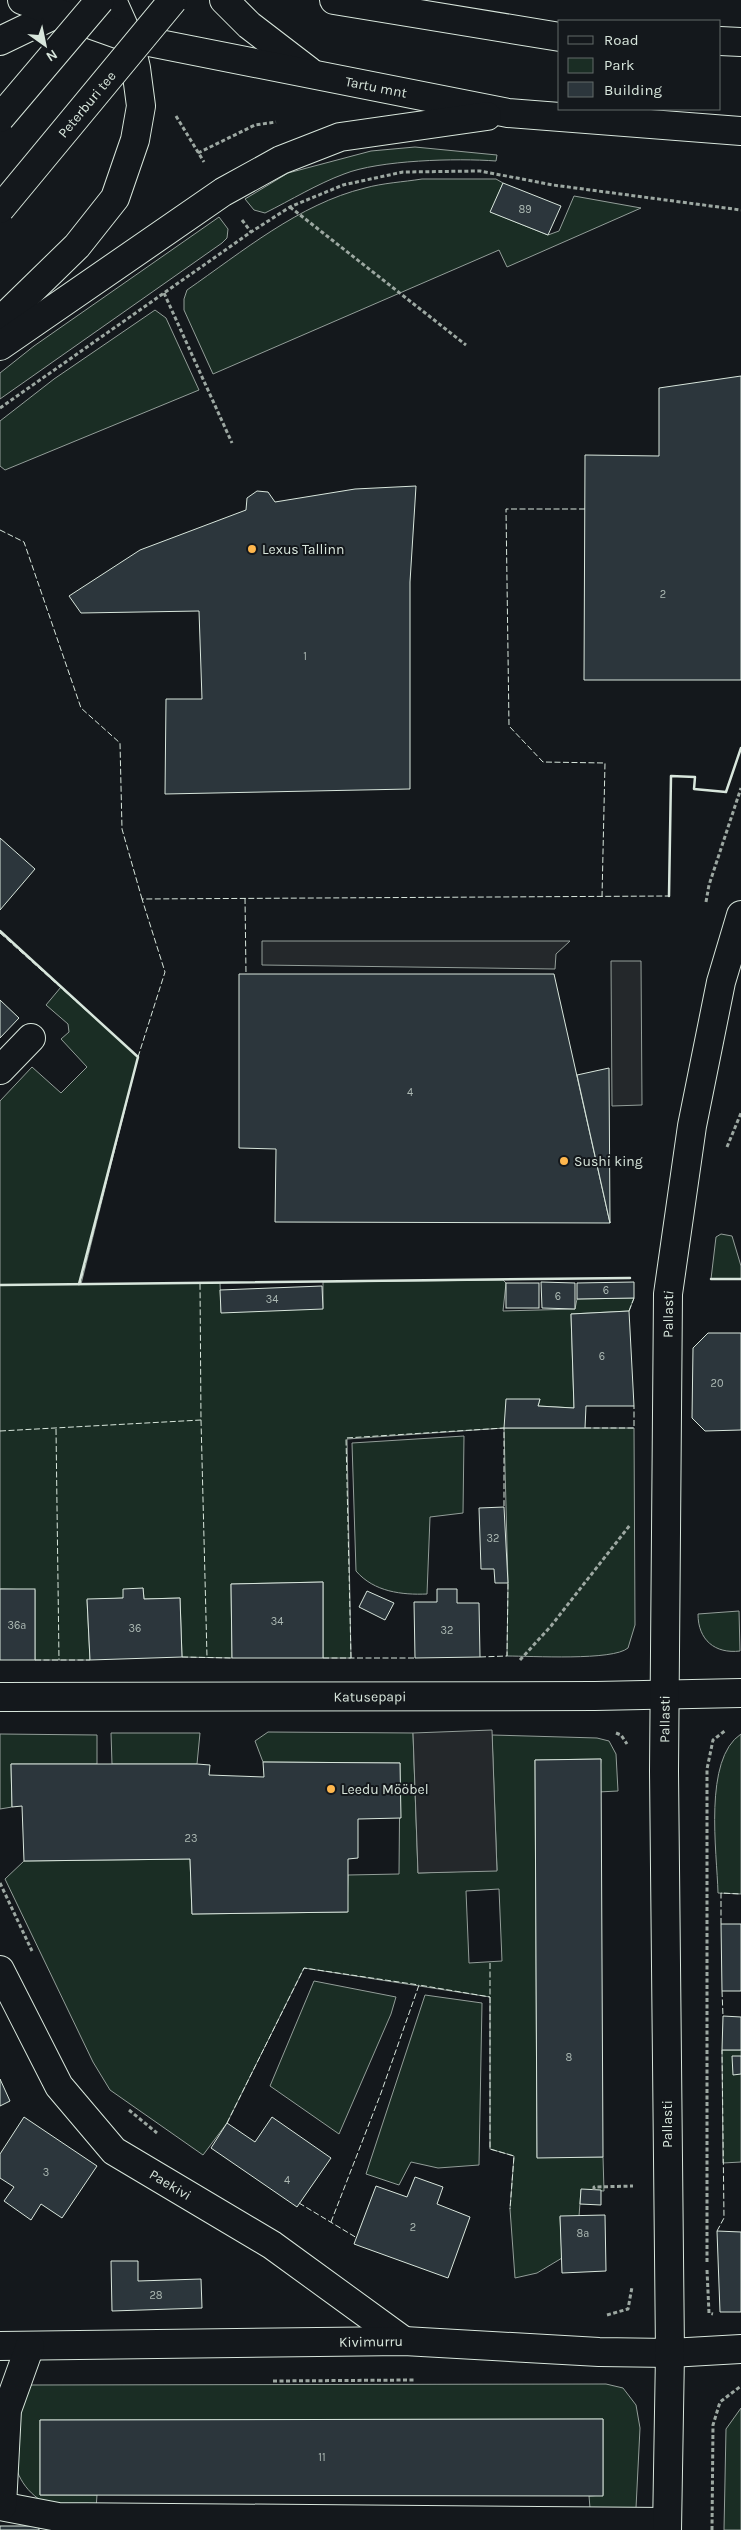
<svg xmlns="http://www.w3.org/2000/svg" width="741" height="2530" font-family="Karla,sans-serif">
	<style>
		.green { fill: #1a2d24; stroke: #939e99; fill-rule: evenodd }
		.parking { fill: #24282b; stroke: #939e99 }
		.building { fill: #2c363c; stroke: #d8e6dc }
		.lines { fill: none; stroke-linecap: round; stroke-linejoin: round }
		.minor-casing { stroke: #d8e6dc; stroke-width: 30 }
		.major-casing { stroke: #d8e6dc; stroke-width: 30 }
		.highway-casing { stroke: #d8e6dc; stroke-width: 30 }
		.path { stroke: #9da8a2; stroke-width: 3; stroke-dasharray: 4 2.5; stroke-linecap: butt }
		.minor { stroke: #14181c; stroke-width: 28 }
		.major { stroke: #14181c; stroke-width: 28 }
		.highway { stroke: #14181c; stroke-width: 28 }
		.highway-bridge-casing { stroke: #d8e6dc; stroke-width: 30; stroke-linecap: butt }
		.highway-bridge { stroke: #14181c; stroke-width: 28 }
		.fence { stroke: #d8e6dc; stroke-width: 1; stroke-dasharray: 6 2.5; stroke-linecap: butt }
		.wall { stroke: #d8e6dc; stroke-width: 2.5 }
		.poi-dot { fill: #ffb74d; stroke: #14181c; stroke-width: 2 }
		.labels { text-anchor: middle; stroke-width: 4; stroke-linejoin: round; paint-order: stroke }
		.number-label { font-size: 11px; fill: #adbab4 }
		.street-label { font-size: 14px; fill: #d8e6dc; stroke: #14181c }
		.poi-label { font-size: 14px; fill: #d8e6dc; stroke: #14181c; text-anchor: start }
	</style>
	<rect width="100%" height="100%" fill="#14181c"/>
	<g class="green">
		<path d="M415 147 497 155 496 161C457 158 379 160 344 174 317 184 291 200 265 213L254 210 245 199 288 173 371 151Z"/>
		<path d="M422 179H496L503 183 491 212 548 235 559 231 574 196 641 208 507 267 499 250 213 374 184 310V299L187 290C242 252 299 204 365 188 383 183 403 182 422 179Z"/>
		<path d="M219 217 228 229 227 238 222 243 0 399V373L34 346Z"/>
		<path d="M155 310 166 318 199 390 5 470 0 466V421L54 379Z"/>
		<path d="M61 987 138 1057 81 1284 220 1283 221 1312 323 1308V1282L503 1280 506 1283 503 1311 575 1309 577 1299 634 1298 629 1311 571 1314 574 1408 538 1406 540 1399 504 1428H634L635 1625 628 1648C613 1661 531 1656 507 1656L508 1583 504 1428 347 1439 351 1658H323V1582L231 1584 232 1658 182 1657 180 1598 144 1599 143 1588 123 1598 87 1600 90 1660H35V1590L0 1589V1101L32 1067 61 1093 87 1067 61 1039 69 1032 68 1024 46 1005Z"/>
		<path d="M721 1234 732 1236 741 1266V1279H711L716 1237Z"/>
		<path d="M464 1436 463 1513 430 1517 427 1594C402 1595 374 1592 356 1571L352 1443Z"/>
		<path d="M739 1611 740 1651C715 1654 698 1640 698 1614Z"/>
		<path d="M268 1732 413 1733 418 1873 497 1870 492 1735 597 1738 609 1741 616 1754 618 1791 598 1792 601 1759 535 1760 537 2157H603L604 2191 581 2190 579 2216 560 2217 562 2258 537 2273 515 2278 510 2209 514 2156 490 2149V1997L304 1968 227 2123 203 2155 110 2090 93 2062 5 1879 24 1861 190 1859 192 1914 347 1912 348 1875 399 1874 400 1763 263 1762 255 1741ZM499 1889 502 1961 469 1963 466 1891Z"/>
		<path d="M111 1733H200L197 1764H112Z"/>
		<path d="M0 1734 97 1735V1764H11L12 1807 0 1809Z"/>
		<path d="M741 1734V1894L718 1893C717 1852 703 1759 741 1734Z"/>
		<path d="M314 1981 396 1997 391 2014 339 2134 270 2086Z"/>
		<path d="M425 1995 482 2003 479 2165 438 2168 411 2162 399 2185 366 2174Z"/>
		<path d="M722 2050H741V2162L723 2163Z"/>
		<path d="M606 2384 623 2388 636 2405 640 2428 636 2508H590L589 2496 603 2495V2419L40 2420V2495H97L96 2509C85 2509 67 2513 57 2509 0 2486 7 2430 31 2385Z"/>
		<path d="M741 2408V2530H724L726 2429Z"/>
	</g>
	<g class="parking">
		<path d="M262 941H570L556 954 555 969 262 965Z"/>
		<path d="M611 961H641L642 1105 612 1106Z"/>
		<path d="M492 1730 497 1871 418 1873 413 1733Z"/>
	</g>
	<g class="building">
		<path d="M503 183 561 206 548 235 490 212Z"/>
		<path d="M741 376V680H584L585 455 659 456V388Z"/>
		<path d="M416 486 410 582V789L165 794 166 699H202L199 611 81 613 69 596 140 550 246 510 247 498 257 491 268 492 275 502 355 489Z"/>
		<path d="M0 838 35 869 0 910Z"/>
		<path d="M239 974H554L610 1223 275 1222 276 1149 239 1148Z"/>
		<path d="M0 1000 19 1018 0 1038Z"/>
		<path d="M609 1068 610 1223 577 1075Z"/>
		<path d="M541 1282 575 1283V1309L542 1308Z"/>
		<path d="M634 1282V1298L577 1299V1283Z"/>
		<rect x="506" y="1283" width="33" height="25"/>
		<path d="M322 1286 323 1309 221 1313 220 1290Z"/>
		<path d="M629 1311 634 1406H586L585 1428H504L506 1399H540L538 1406 574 1408 571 1314Z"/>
		<path d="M708 1333H741V1430L705 1431 692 1418 693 1348Z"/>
		<path d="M504 1507 508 1583H495L494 1569H481L479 1508Z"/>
		<path d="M323 1582V1658H232L231 1584Z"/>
		<path d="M143 1588 144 1599 180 1598 182 1657 90 1660 87 1599 123 1598V1589Z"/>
		<rect x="0" y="1589" width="35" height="71"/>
		<path d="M437 1589H457V1603H479L480 1657 415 1658 414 1602H437Z"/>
		<path d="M367 1591 394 1603 385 1620 359 1607Z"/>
		<path d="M601 1759 603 2157 537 2158 535 1760Z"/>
		<path d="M263 1762 400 1763 401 1818 358 1819V1858L348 1859V1912L192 1914 190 1859 24 1861 22 1806 12 1807 11 1764H197L210 1765 209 1775 264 1777Z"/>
		<path d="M721 1924H741V1991H722Z"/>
		<path d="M723 2016 741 2017V2050H722Z"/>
		<path d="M732 2056H741V2074L733 2075Z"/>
		<path d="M0 2079 10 2101 0 2106Z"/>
		<path d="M24 2117 97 2166 62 2218 41 2204 31 2220 4 2201 14 2187 0 2178V2154Z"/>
		<path d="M272 2117 331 2158 297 2207 211 2148 227 2123 255 2142Z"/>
		<path d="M415 2177 443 2187 437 2204 470 2217 448 2278 354 2244 376 2186 407 2197Z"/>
		<path d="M581 2189 601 2190V2205L580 2204Z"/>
		<path d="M605 2215 606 2271 562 2273 560 2216Z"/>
		<path d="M717 2231 741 2232V2312H720Z"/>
		<path d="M111 2261H138V2281L201 2279 202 2308 112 2311Z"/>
		<path d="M603 2419V2496L40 2495V2420Z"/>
		<rect x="0" y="2526" width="39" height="4"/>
	</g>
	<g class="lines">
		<g class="minor-casing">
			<g id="minor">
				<path d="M0 1070 31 1038"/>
				<path id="s1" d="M0 1697 595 1696 741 1693"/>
				<path id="s2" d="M0 1970 59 2086 114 2151 272 2245 404 2341"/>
				<path id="s3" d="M0 2346 404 2341 599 2352 670 2353 741 2349"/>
				<path d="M0 2506 58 2517 667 2522"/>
				<path d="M2 2506 7 2410 30 2346"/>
				<path id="s4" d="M667 2530 670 2353 664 1771 668 1294 692 1126 721 982 741 915"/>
			</g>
		</g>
		<g class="major-casing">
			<g id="major">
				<path d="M224 0 249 25 309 71"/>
				<path d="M334 0 560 37"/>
				<path id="s5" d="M129 38 508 113 741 131"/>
				<path d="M0 41 56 14 76 8"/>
				<path d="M720 41 741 42"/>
				<path d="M0 321 77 246 115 198 135 140 141 106 136 68 129 38 112 0"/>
				<path d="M0 346 223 192 281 160 340 137 487 116"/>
			</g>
		</g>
		<g class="highway-casing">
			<path id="highway" d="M22 0 129 38"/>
		</g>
		<g class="path">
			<path d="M176 116 204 162"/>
			<path d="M198 153 255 125 276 122"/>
			<path d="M290 207 466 345"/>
			<path d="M242 220 251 232"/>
			<path d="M164 293 232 443"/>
			<path d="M0 408 251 232 290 207 343 185 403 172 480 171 553 185 741 210"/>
			<path d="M706 902 709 885 741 788"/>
			<path d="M727 1147 741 1113"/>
			<path d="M520 1660 551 1626 630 1525"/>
			<path d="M616 1733 621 1735 627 1744"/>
			<path d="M0 1883 32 1951"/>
			<path d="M129 2110 157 2133"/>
			<path d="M594 2190V2187L633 2186"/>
			<path d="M707 2262V1769L713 1740 726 1730"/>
			<path d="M707 2270 709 2313 713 2314"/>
			<path d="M607 2315 628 2309 632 2287"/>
			<path d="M273 2381 414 2380"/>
			<path d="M712 2530 713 2425 720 2402 741 2386"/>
		</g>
		<use href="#minor" class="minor"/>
		<use href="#major" class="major"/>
		<use href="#highway" class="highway"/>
		<g class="highway-bridge-casing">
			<g id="highway-bridge">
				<path d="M0 118 100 0"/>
				<path id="s6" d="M0 209 173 0"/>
			</g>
		</g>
		<use href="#highway-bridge" class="highway-bridge"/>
		<g class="fence">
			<path d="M585 509H506L509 726 543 762 605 763 602 897"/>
			<path d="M0 530 24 542 81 708 120 743 122 829 142 899"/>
			<path d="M245 898 246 974"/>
			<path d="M0 933 138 1057 80 1284"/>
			<path d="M138 1057 165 972 142 899 669 896"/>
			<path d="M629 1311 634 1298"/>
			<path d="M201 1420 207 1657"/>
			<path d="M585 1428H634V1406"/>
			<path d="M56 1429 59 1660"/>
			<path d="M0 1431 201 1420 200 1283"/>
			<path d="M182 1657 232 1658"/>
			<path d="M480 1657 507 1656 508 1583"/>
			<path d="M323 1658H415"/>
			<path d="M351 1658 346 1438 504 1428V1507"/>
			<path d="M35 1660H90"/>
			<path d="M721 1924V1893L741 1894"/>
			<path d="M490 1963V2149L514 2156 510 2209"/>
			<path d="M722 1991 723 2016"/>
			<path d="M227 2123 304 1968 419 1985"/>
			<path d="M299 2203 357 2238"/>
			<path d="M331 2222 381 2093 419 1985 490 1997"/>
			<path d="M717 2231 724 2218 722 2050"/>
		</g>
		<g class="wall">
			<path d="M669 896 671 776 695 777 694 789 726 792 741 748"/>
			<path d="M0 931 138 1057 79 1284"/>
			<path d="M711 1279H741"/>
			<path d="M0 1285 630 1278"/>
		</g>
	</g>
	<g class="poi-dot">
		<circle cx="252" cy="549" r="5"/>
		<circle cx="564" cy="1161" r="5"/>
		<circle cx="331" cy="1789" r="5"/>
	</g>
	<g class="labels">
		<g class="number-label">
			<text x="525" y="213">89</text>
			<text x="663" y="598">2</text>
			<text x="305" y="660">1</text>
			<text x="410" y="1096">4</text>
			<text x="606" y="1294">6</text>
			<text x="558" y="1300">6</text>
			<text x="272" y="1303">34</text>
			<text x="602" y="1360">6</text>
			<text x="717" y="1387">20</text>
			<text x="493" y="1542">32</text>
			<text x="277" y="1625">34</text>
			<text x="17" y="1629">36a</text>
			<text x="135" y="1632">36</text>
			<text x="447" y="1634">32</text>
			<text x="191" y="1842">23</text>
			<text x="569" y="2061">8</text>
			<text x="46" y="2176">3</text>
			<text x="287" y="2184">4</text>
			<text x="413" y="2231">2</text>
			<text x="583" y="2237">8a</text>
			<text x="156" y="2299">28</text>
			<text x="322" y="2461">11</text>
		</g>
		<g class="street-label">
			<text dy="5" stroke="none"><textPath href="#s5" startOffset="252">Tartu mnt</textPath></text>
			<text dy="5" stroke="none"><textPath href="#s6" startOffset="136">Peterburi tee</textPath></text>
			<text dy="5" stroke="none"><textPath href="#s4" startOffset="1216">Pallasti</textPath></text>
			<text dy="5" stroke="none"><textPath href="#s1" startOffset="370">Katusepapi</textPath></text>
			<text dy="5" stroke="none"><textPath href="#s4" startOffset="811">Pallasti</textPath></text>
			<text transform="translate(667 2124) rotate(-90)" y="5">Pallasti</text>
			<text dy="5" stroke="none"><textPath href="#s2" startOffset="281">Paekivi</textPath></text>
			<text dy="5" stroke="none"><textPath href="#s3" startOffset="371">Kivimurru</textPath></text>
		</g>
		<g class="poi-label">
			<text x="262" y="554">Lexus Tallinn</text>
			<text x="574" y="1166">Sushi king</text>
			<text x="341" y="1794">Leedu Mööbel</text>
		</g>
	</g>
	<rect x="558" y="20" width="162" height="90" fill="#14181c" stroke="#626a69"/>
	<rect x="568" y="36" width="25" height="8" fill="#14181c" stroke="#626a69"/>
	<text x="604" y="45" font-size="15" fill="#d8e6dc">Road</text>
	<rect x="568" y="58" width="25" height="15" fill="#1a2d24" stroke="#626a69"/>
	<text x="604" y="70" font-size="15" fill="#d8e6dc">Park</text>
	<rect x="568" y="82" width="25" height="15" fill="#2c363c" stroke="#626a69"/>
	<text x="604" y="95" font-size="15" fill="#d8e6dc">Building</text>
	<g transform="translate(45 45) rotate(147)" stroke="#14181c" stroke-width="4" paint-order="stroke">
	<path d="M0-4L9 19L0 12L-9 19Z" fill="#d8e6dc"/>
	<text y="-8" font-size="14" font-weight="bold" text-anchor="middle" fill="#d8e6dc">N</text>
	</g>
</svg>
